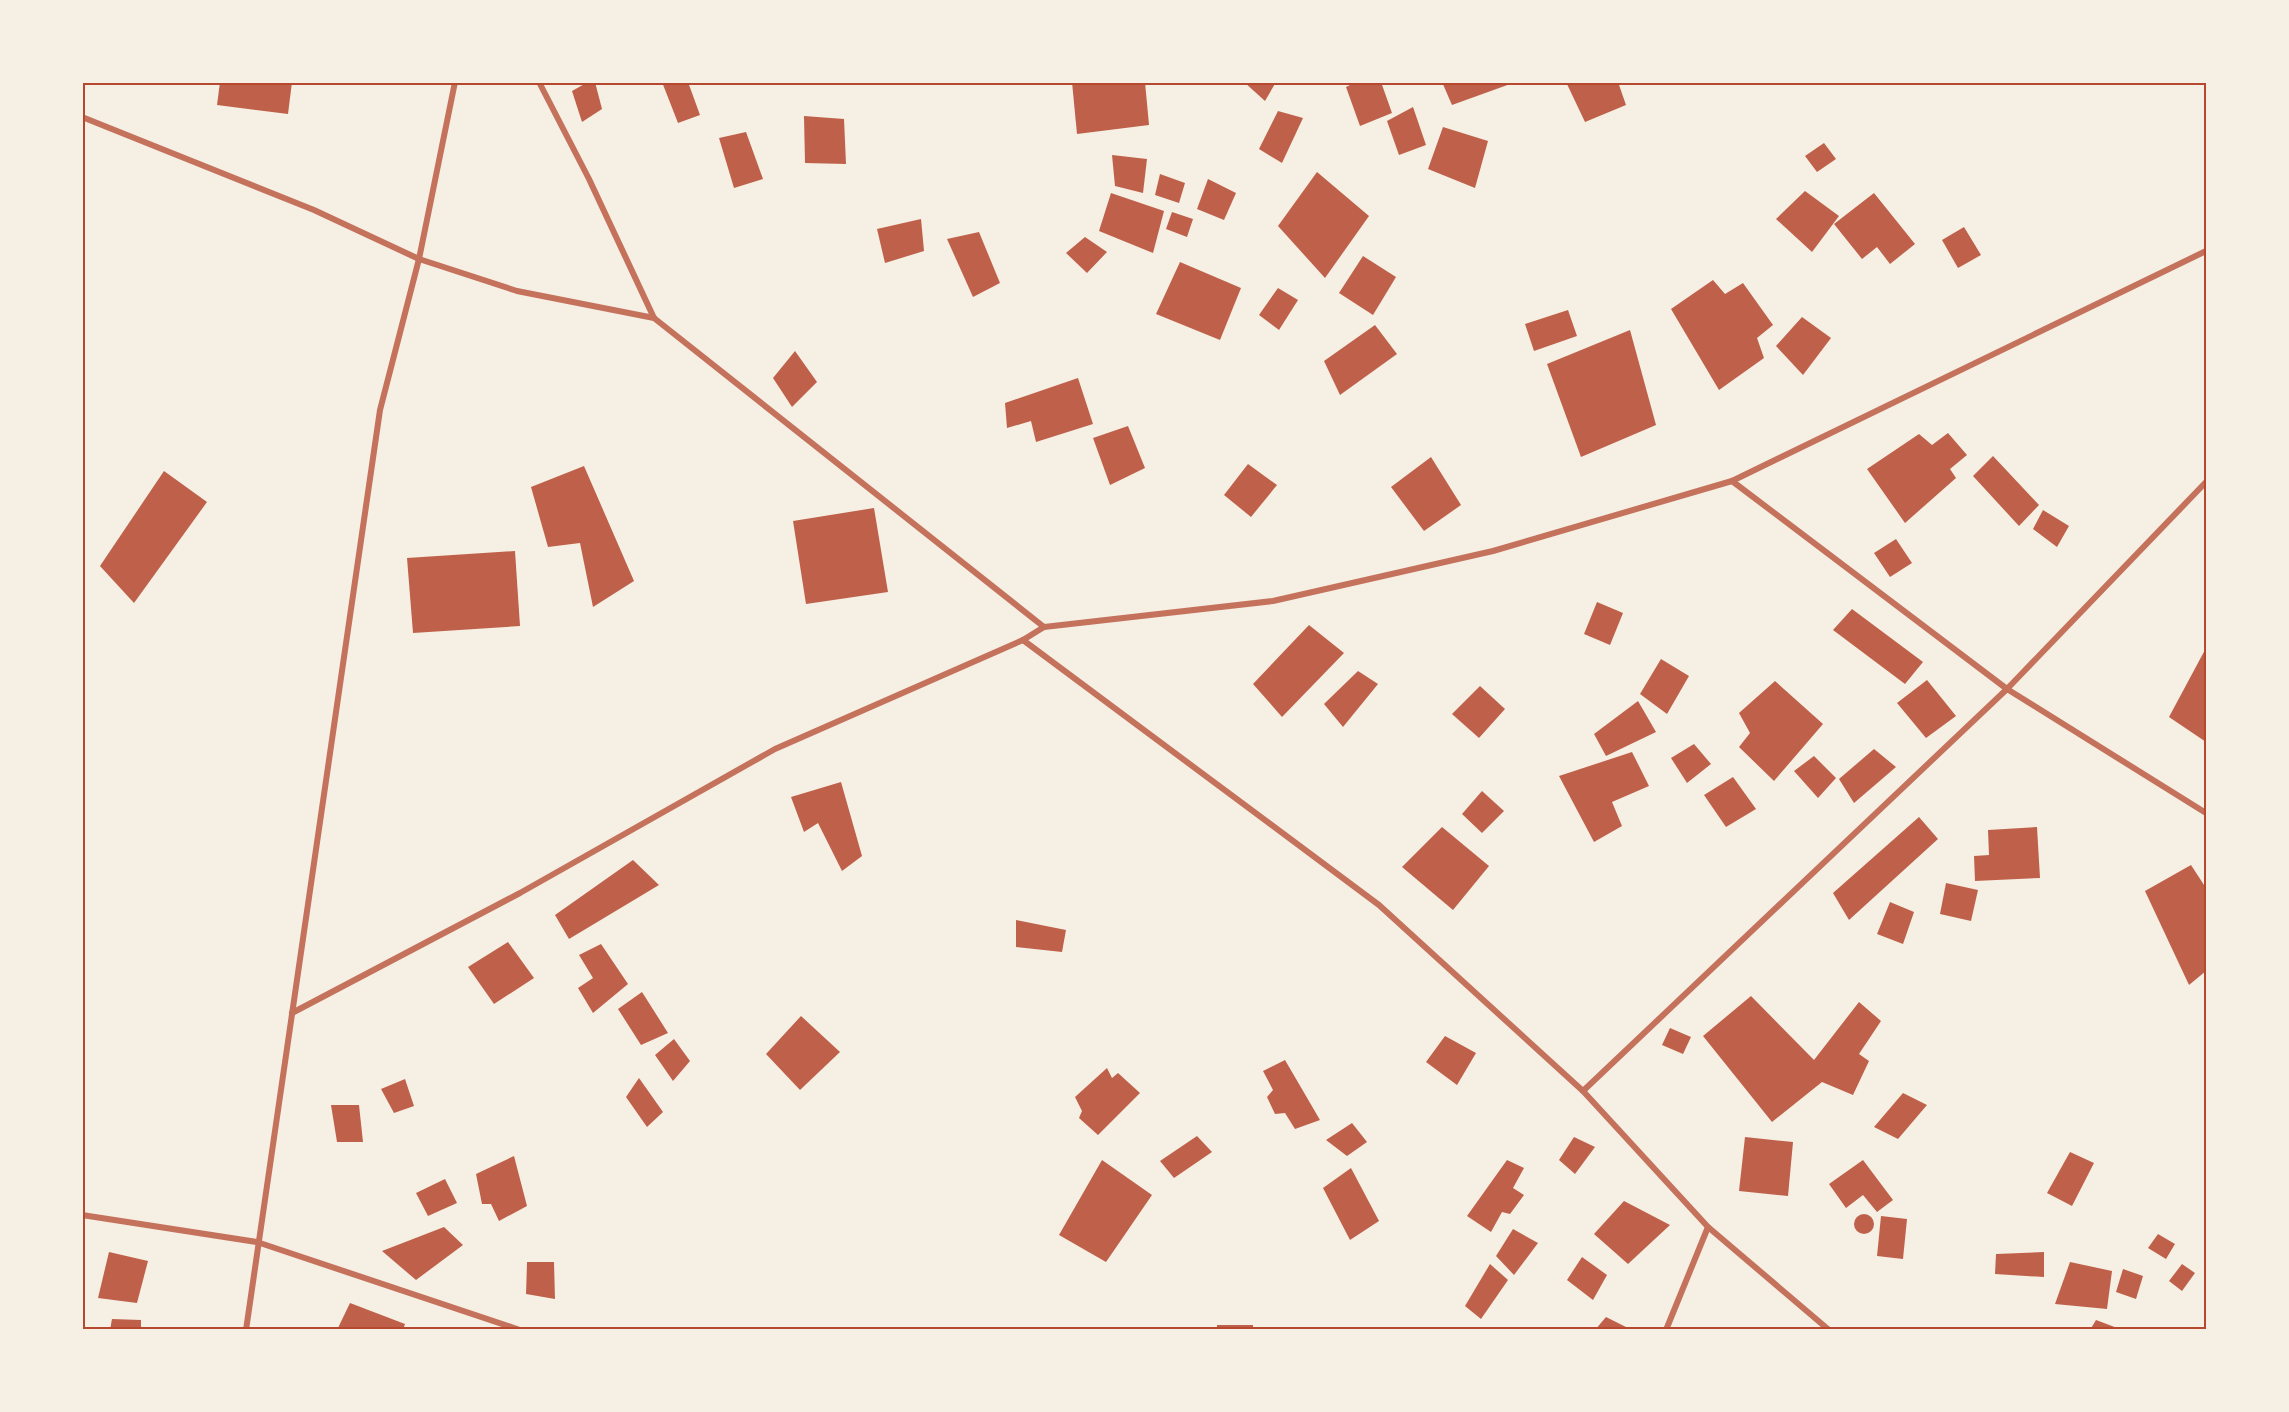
<svg xmlns="http://www.w3.org/2000/svg" width="2289" height="1412" font-family="'Noto Serif',serif">
	<style>
		.building { fill: #bf614a }
		.lines { fill: none; stroke-linecap: round; stroke-linejoin: round }
		.minor { stroke: #c5725c; stroke-width: 6 }
		.neatline { fill: none; stroke: #b5482f; stroke-width: 2 }
	</style>
	<rect width="100%" height="100%" fill="#f6efe4"/>
	<g class="building">
		<path d="M220 82H292L288 114 217 105Z"/>
		<path d="M588 82H595L602 109 582 122 572 91Z"/>
		<path d="M662 82H688L700 115 678 123Z"/>
		<path d="M1072 82H1145L1149 125 1077 134Z"/>
		<path d="M1244 82H1276L1265 101Z"/>
		<path d="M1356 82H1381L1392 113 1360 126 1346 87Z"/>
		<path d="M1442 82H1513V83L1452 105Z"/>
		<path d="M1566 82H1618L1626 105 1585 122Z"/>
		<path d="M1413 107 1426 145 1399 155 1387 121Z"/>
		<path d="M1278 111 1303 118 1282 163 1259 149Z"/>
		<path d="M804 116 844 119 846 164 805 163Z"/>
		<path d="M1443 127 1488 141 1475 188 1428 169Z"/>
		<path d="M746 132 763 179 734 188 719 138Z"/>
		<path d="M1824 143 1836 159 1817 172 1805 156Z"/>
		<path d="M1112 155 1147 159 1143 193 1115 186Z"/>
		<path d="M1317 172 1369 216 1325 278 1278 226Z"/>
		<path d="M1160 174 1185 183 1179 203 1155 195Z"/>
		<path d="M1208 179 1236 193 1224 220 1197 209Z"/>
		<path d="M1805 191 1839 216 1812 252 1776 219Z"/>
		<path d="M1111 193 1164 211 1153 253 1099 231Z"/>
		<path d="M1874 193 1915 244 1890 264 1877 247 1862 259 1834 224Z"/>
		<path d="M1172 212 1193 219 1187 237 1166 229Z"/>
		<path d="M921 219 924 251 885 263 877 229Z"/>
		<path d="M1964 227 1981 255 1958 268 1942 240Z"/>
		<path d="M979 232 1000 283 973 297 947 239Z"/>
		<path d="M1085 237 1107 252 1087 273 1066 253Z"/>
		<path d="M1363 256 1396 277 1373 315 1339 293Z"/>
		<path d="M1180 262 1241 288 1220 340 1156 314Z"/>
		<path d="M1713 280 1725 294 1743 283 1773 325 1757 338 1764 358 1719 390 1671 309Z"/>
		<path d="M1278 288 1298 300 1279 330 1259 315Z"/>
		<path d="M1568 310 1577 336 1534 351 1525 324Z"/>
		<path d="M1802 317 1831 338 1803 375 1776 346Z"/>
		<path d="M1375 325 1397 354 1340 395 1324 361Z"/>
		<path d="M1630 330 1656 425 1581 457 1547 364Z"/>
		<path d="M795 351 817 382 792 407 773 378Z"/>
		<path d="M1078 378 1093 424 1036 442 1031 421 1007 428 1005 403Z"/>
		<path d="M1128 426 1145 468 1110 485 1093 438Z"/>
		<path d="M1948 433 1967 455 1950 469 1956 478 1905 523 1867 469 1919 434 1932 445Z"/>
		<path d="M1993 456 2039 505 2019 526 1973 476Z"/>
		<path d="M1431 457 1461 505 1424 531 1391 487Z"/>
		<path d="M1248 464 1277 485 1251 517 1224 495Z"/>
		<path d="M584 466 634 581 593 607 580 543 548 547 531 487Z"/>
		<path d="M164 471 207 502 134 603 100 566Z"/>
		<path d="M874 508 888 592 806 604 793 521Z"/>
		<path d="M2043 510 2069 526 2057 547 2033 529Z"/>
		<path d="M1896 539 1912 563 1890 577 1874 553Z"/>
		<path d="M515 551 520 626 413 633 407 558Z"/>
		<path d="M1597 602 1623 613 1610 645 1584 634Z"/>
		<path d="M1852 609 1923 662 1905 684 1833 630Z"/>
		<path d="M1309 625 1344 653 1282 717 1253 684Z"/>
		<path d="M2206 648V742L2169 717Z"/>
		<path d="M1661 659 1689 676 1667 714 1640 694Z"/>
		<path d="M1358 671 1378 684 1343 727 1324 704Z"/>
		<path d="M1927 680 1956 716 1926 738 1897 703Z"/>
		<path d="M1775 681 1823 724 1774 781 1739 747 1750 733 1739 713Z"/>
		<path d="M1480 686 1505 709 1479 738 1452 714Z"/>
		<path d="M1638 701 1656 732 1606 756 1594 734Z"/>
		<path d="M1694 744 1711 764 1687 783 1671 758Z"/>
		<path d="M1874 749 1896 767 1854 803 1839 779Z"/>
		<path d="M1632 752 1649 786 1612 802 1622 826 1594 842 1559 776Z"/>
		<path d="M1814 756 1836 778 1818 798 1794 771Z"/>
		<path d="M1733 777 1756 809 1726 827 1704 795Z"/>
		<path d="M841 782 862 856 842 871 818 823 804 832 791 797Z"/>
		<path d="M1482 791 1504 811 1482 833 1462 814Z"/>
		<path d="M1919 817 1938 839 1849 920 1833 893Z"/>
		<path d="M1442 827 1489 866 1453 910 1402 867Z"/>
		<path d="M2037 827 2040 878 1975 881 1974 856 1989 855 1988 830Z"/>
		<path d="M633 860 659 885 569 939 555 915Z"/>
		<path d="M2191 865 2206 888V971L2189 985 2145 891Z"/>
		<path d="M1946 883 1978 890 1971 921 1940 914Z"/>
		<path d="M1890 902 1914 912 1903 944 1877 934Z"/>
		<path d="M1016 920 1066 930 1062 952 1016 947Z"/>
		<path d="M508 942 534 978 494 1004 468 967Z"/>
		<path d="M601 944 628 984 593 1013 578 988 593 978 579 955Z"/>
		<path d="M642 992 668 1033 641 1045 618 1009Z"/>
		<path d="M1751 996 1814 1060 1859 1002 1881 1021 1859 1054 1869 1061 1853 1095 1822 1082 1772 1122 1703 1036Z"/>
		<path d="M801 1016 840 1052 800 1090 766 1054Z"/>
		<path d="M1670 1028 1691 1037 1683 1054 1662 1045Z"/>
		<path d="M1445 1036 1476 1053 1457 1085 1426 1062Z"/>
		<path d="M674 1039 690 1061 673 1081 655 1055Z"/>
		<path d="M1285 1060 1320 1120 1295 1129 1285 1113 1275 1114 1267 1097 1273 1090 1263 1071Z"/>
		<path d="M1107 1068 1112 1078 1118 1073 1140 1093 1098 1135 1079 1118 1082 1111 1075 1097Z"/>
		<path d="M639 1078 663 1112 647 1127 626 1097Z"/>
		<path d="M405 1079 414 1106 394 1113 381 1089Z"/>
		<path d="M1903 1093 1927 1105 1898 1139 1874 1127Z"/>
		<path d="M331 1105H359L363 1142H337Z"/>
		<path d="M1352 1123 1367 1142 1347 1156 1326 1140Z"/>
		<path d="M1197 1136 1212 1152 1174 1178 1160 1161Z"/>
		<path d="M1574 1137 1595 1147 1575 1174 1559 1160Z"/>
		<path d="M1745 1137 1793 1142 1788 1196 1739 1191Z"/>
		<path d="M2070 1152 2094 1163 2072 1206 2047 1193Z"/>
		<path d="M514 1156 527 1206 499 1221 491 1204H482L476 1174Z"/>
		<path d="M1102 1160 1152 1195 1106 1262 1059 1235Z"/>
		<path d="M1507 1160 1524 1168 1513 1188 1524 1195 1510 1214 1502 1212 1491 1232 1467 1216Z"/>
		<path d="M1863 1160 1893 1200 1877 1212 1863 1195 1846 1208 1829 1184Z"/>
		<path d="M1351 1168 1379 1221 1350 1240 1323 1188Z"/>
		<path d="M445 1179 457 1203 428 1216 416 1193Z"/>
		<path d="M1624 1201 1670 1225 1628 1264 1594 1234Z"/>
		<circle cx="1864" cy="1224" r="10"/>
		<path d="M1881 1216 1907 1219 1903 1259 1877 1256Z"/>
		<path d="M444 1227 463 1245 416 1280 382 1251Z"/>
		<path d="M1513 1229 1538 1243 1514 1275 1496 1256Z"/>
		<path d="M2158 1234 2175 1244 2166 1259 2148 1248Z"/>
		<path d="M109 1252 148 1261 137 1303 98 1298Z"/>
		<path d="M2044 1252V1277L1995 1274 1996 1254Z"/>
		<path d="M1582 1257 1607 1275 1593 1300 1567 1280Z"/>
		<path d="M527 1262H554L555 1299 526 1294Z"/>
		<path d="M2070 1262 2112 1271 2107 1309 2055 1304Z"/>
		<path d="M1490 1264 1508 1280 1481 1319 1465 1306Z"/>
		<path d="M2182 1264 2195 1273 2182 1291 2169 1281Z"/>
		<path d="M2123 1269 2143 1276 2136 1299 2116 1292Z"/>
		<path d="M350 1303 405 1324 403 1330H337Z"/>
		<path d="M1606 1317 1628 1328 1595 1330Z"/>
		<path d="M112 1319 141 1320V1330H110Z"/>
		<path d="M2096 1320 2120 1329V1330H2090Z"/>
		<rect x="1217" y="1325" width="36" height="5"/>
	</g>
	<g class="lines">
		<g class="minor">
			<path d="M539 82 589 179 654 318 1044 627"/>
			<path d="M82 117 314 210 419 259 517 291 654 318"/>
			<path d="M1732 481 2007 689 2206 813"/>
			<path d="M1023 640 1379 905 1583 1091 1708 1227 1829 1330"/>
			<path d="M292 1013 520 893 775 749 1023 640 1044 627 1273 601 1493 551 1732 481 2206 251"/>
			<path d="M1583 1091 2007 689 2206 482"/>
			<path d="M82 1215 257 1242 520 1330"/>
			<path d="M246 1330 380 410 419 259 455 82"/>
			<path d="M1666 1330 1708 1227"/>
		</g>
	</g>
	<rect width="2289" height="1412" fill="none" stroke="#f6efe4" stroke-width="168"/>
	<rect x="84" y="84" width="2121" height="1244" class="neatline"/>
</svg>
